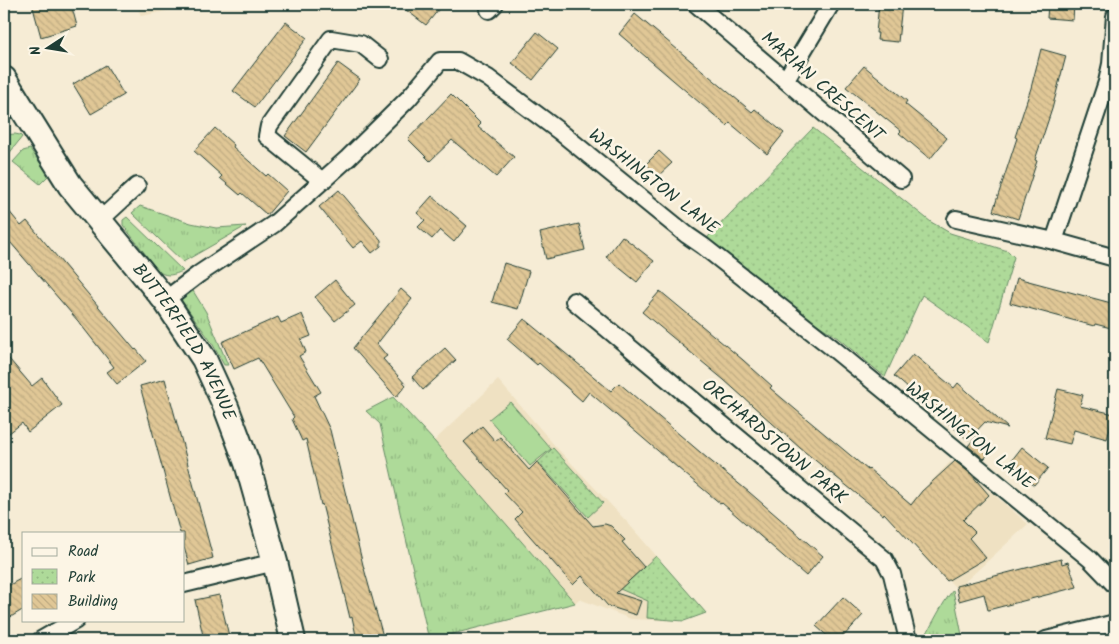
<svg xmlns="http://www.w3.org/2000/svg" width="1119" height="644" font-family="Kalam,sans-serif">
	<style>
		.built { fill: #efe1c2 }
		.grass { fill: url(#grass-tufts); stroke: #668c66 }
		.park { fill: url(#park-dots); stroke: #668c66 }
		.pitch { fill: #aeda99; stroke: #668c66 }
		.building { fill: url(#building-back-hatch); stroke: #1f3d34 }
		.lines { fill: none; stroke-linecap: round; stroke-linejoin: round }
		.minor-casing { stroke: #1f3d34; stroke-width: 20 }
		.secondary-casing { stroke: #1f3d34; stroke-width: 28 }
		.minor { stroke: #fcf5e5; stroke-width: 16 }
		.secondary { stroke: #fcf5e5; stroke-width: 24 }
		.labels { text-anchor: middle; stroke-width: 5; stroke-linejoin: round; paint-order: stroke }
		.street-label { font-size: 18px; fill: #1f3d34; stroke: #fcf5e5 }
	</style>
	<defs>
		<pattern id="grass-tufts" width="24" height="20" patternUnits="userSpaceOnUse" patternTransform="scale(1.25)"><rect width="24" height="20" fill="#aeda99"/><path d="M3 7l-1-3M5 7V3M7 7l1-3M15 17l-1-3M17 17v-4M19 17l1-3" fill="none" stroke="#95bc84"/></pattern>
		<pattern id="park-dots" width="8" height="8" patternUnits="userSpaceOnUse" patternTransform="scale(1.25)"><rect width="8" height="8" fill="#aeda99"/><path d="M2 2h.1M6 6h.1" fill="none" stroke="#95bc84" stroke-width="1.8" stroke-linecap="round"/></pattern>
		<pattern id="building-back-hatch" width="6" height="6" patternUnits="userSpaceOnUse" patternTransform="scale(1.25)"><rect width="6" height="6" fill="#e0c796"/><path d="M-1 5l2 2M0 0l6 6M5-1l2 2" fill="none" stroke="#c0ac82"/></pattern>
	</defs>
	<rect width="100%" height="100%" fill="#f6ecd5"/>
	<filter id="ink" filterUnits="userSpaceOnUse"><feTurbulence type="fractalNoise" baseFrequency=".02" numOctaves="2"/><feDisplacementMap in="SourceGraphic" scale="10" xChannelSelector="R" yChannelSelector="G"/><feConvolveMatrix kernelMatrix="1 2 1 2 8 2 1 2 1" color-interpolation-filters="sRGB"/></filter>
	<g filter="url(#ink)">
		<g class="built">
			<path d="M136 4H202L141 16Z"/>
			<path d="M498 380 556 447 627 522 706 613 684 621 631 619 579 599 575 603 434 441Z"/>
			<path d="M950 462 963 468 1028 524 957 589 892 522Z"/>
		</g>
		<g class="grass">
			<path d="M15 134 20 135 22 137 8 155 4 153V135Z"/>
			<path d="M30 149 49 175 40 184 13 162 23 151Z"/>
			<path d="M140 206 191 223 216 228 246 226 183 262 132 213Z"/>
			<path d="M127 217 183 271C173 275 168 277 159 272L123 225V220Z"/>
			<path d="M190 286 206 312 228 365H224L212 343 182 301 181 297Z"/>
			<path d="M393 397 434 441 575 603 429 640 380 424 366 411Z"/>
			<path d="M953 590 963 640H923C933 623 941 605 953 590Z"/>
		</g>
		<g class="park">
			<path d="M813 128 931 222 950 233 1008 251 1014 257 989 342 922 295 885 377 834 335 763 289 704 241Z"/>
			<path d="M553 448 603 503 588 517 538 462Z"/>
			<path d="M656 556 706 613 684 621 647 618 648 601 620 589Z"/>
		</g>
		<path class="pitch" d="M510 402 551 449 530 466 489 419Z"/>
		<g class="building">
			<path d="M32 4H71L77 26 41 37Z"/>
			<path d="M398 4H443L426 25Z"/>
			<path d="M879 4H902L898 42 877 40 878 33H876Z"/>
			<path d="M1048 4H1074L1073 20 1047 18Z"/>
			<path d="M635 14 752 112 755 109 784 133 767 154 730 123 727 126 619 34Z"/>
			<path d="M286 22 307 38 255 107 233 91Z"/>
			<path d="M537 32 558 49 533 80 512 63Z"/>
			<path d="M1041 49 1066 56 1052 109 1035 160 1037 161 1018 219 993 211 1017 138 1015 137 1031 88Z"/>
			<path d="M338 63 360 79 306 152 285 136Z"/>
			<path d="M106 65 124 95 91 114 73 84Z"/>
			<path d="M864 66 907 101 905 104 947 138 930 159 899 133 901 131 846 87Z"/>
			<path d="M451 94 481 124 478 127 514 157 496 177 452 140 430 161 408 139Z"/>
			<path d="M215 128 234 145 233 147 266 176 268 174 287 191 267 215 242 193 240 195 220 178 222 176 194 151Z"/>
			<path d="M659 151 672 163 658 176 646 164Z"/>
			<path d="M339 190 381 240V246L372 253 362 241 353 248 319 207Z"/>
			<path d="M432 196 467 226 454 242 440 230 432 239 418 227 425 220 417 213Z"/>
			<path d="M4 205 21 226 27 221 135 350 136 349 146 361 117 384 107 372 114 367 78 321 4 235Z"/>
			<path d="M579 224 585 250 546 259 540 233Z"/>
			<path d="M622 236 654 261 637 282 606 257Z"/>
			<path d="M504 263 529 271 518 309 492 302Z"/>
			<path d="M1017 278 1115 304V329L1095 324 1094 326 1010 303Z"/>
			<path d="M335 280 355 305 335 321 315 297Z"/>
			<path d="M401 289 412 299 377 344 387 356 383 359 406 385 396 397 353 348Z"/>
			<path d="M660 291 743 360 772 386 770 388 802 415 868 470 869 469 911 505 922 491 955 461 971 474 989 495 963 520 975 532 969 538 986 558 947 581 884 513 883 515 800 448 724 380 642 312Z"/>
			<path d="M302 314 311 336 301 340 306 352 299 356 321 392 314 396 330 430 363 565 384 640H357L352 617 350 618 322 504 321 505 306 439 302 441 292 419 294 417 258 358 234 369 222 342 278 317 281 323Z"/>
			<path d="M524 319 611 391 619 383 707 458 749 492 823 556 806 576 722 503 721 504 678 468 589 392 582 401 539 363 537 365 507 339Z"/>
			<path d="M445 348 456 360 423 390 412 377Z"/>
			<path d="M4 353 32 386 42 378 62 405 28 432 22 423 4 437Z"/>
			<path d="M913 354 954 388 958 383 1008 428 985 422 968 440 894 376Z"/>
			<path d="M165 379 213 558 189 565 184 547V533H180L140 386Z"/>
			<path d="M1058 389 1083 395 1080 406 1114 414 1107 439 1074 430 1070 444 1045 438Z"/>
			<path d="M482 426 495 441 500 437 529 470 537 462 593 526 605 524 611 526 625 540 622 542 644 567 616 593 641 601 636 615 608 606 582 576 573 585 515 519 522 512 504 493 507 490 464 442Z"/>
			<path d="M978 434 994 448 984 459 968 446Z"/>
			<path d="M1022 447 1048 468 1034 485 1008 465Z"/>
			<path d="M1061 559 1062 564 1068 562 1077 587 988 610 984 594 959 601 956 586Z"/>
			<path d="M24 577V609L4 621V588Z"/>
			<path d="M219 595 230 640H204L195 600Z"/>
			<path d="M843 597 863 615 840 640H832L816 626Z"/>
		</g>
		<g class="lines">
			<g class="minor-casing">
				<g id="minor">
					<path d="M696 4 901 179"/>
					<path d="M489 10 495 4"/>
					<path d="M786 79 831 4"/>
					<path d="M4 112 17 103"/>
					<path d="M321 180 267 136 269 126 331 39 361 44 380 59"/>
					<path d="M956 219 1054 241 1115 258"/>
					<path d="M99 221 137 186"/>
					<path d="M1054 241 1107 82 1111 64 1115 16"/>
					<path d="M165 300 199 274 274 224 348 158 408 99 440 61H458L488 78 559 131 687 235 703 246 830 346 1090 559 1115 585"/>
					<path d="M574 301 884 559 892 574 908 640"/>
					<path d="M184 584 275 562"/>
					<path d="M41 640 76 620"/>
					<path d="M1046 640 1115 623"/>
				</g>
			</g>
			<g class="secondary-casing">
				<g id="secondary">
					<path id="s1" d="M4 79 70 185 165 300 204 359 226 407 247 463 275 562 293 640"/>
				</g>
			</g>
			<use href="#minor" class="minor"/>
			<use href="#secondary" class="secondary"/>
		</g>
	</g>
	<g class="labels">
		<g class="street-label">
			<text transform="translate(823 86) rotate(41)" y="6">MARIAN CRESCENT</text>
			<text transform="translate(654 181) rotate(38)" y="6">WASHINGTON LANE</text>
			<text dy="6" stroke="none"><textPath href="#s1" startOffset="320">BUTTERFIELD AVENUE</textPath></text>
			<text transform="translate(970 435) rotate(39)" y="6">WASHINGTON LANE</text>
			<text transform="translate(775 441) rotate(40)" y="6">ORCHARDSTOWN PARK</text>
		</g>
	</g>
	<rect width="1119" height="644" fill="none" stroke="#fcf5e5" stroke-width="20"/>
	<rect x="10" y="10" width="1099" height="624" fill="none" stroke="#1f3d34" stroke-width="2" filter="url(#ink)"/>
	<rect x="22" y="532" width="162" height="90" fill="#fcf5e5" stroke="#a4ab9e"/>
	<rect x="32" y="548" width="25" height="8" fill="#fcf5e5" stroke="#a4ab9e"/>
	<text x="68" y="556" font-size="15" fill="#1f3d34">Road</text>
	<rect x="32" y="569" width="25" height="15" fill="url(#park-dots)" stroke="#a4ab9e"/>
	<text x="68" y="582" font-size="15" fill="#1f3d34">Park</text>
	<rect x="32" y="594" width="25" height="15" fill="url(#building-back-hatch)" stroke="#a4ab9e"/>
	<text x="68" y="606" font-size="15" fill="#1f3d34">Building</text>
	<g transform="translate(48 48) rotate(258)" stroke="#fcf5e5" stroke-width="4" paint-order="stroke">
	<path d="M0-4L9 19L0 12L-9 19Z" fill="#1f3d34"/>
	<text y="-8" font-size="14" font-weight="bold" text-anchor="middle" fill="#1f3d34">N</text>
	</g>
</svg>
